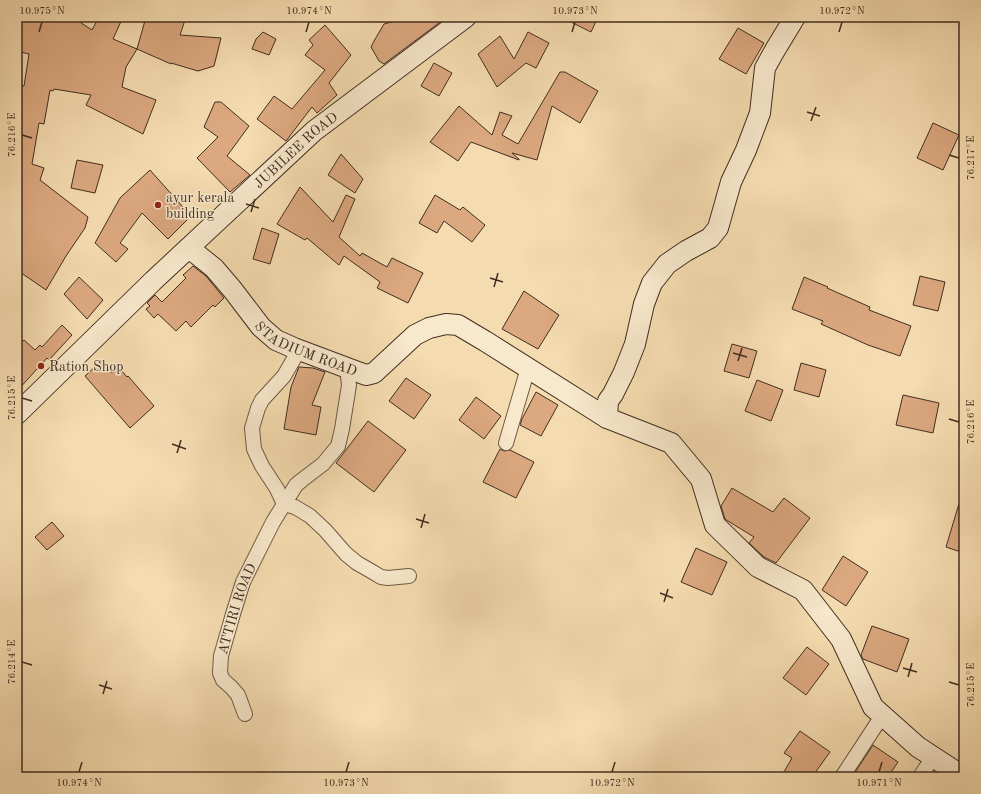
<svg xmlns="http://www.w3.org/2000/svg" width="981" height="794" font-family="'Old Standard TT',serif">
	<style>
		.building { fill: #dca880; stroke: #412e20 }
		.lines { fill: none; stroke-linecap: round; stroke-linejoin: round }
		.street-casing { stroke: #6e5a44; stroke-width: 16 }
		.secondary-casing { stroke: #412e20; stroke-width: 22 }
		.street { stroke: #f8e8cc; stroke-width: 14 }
		.secondary { stroke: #f8e8cc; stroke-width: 20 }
		.ticks { fill: none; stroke: #412e20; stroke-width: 1.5 }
		.poi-dot { fill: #8f2418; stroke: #f8e8cc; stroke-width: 1.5 }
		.labels { text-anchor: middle; stroke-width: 3; stroke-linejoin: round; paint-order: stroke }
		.street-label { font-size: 14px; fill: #412e20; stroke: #f8e8cc }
		.poi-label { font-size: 14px; fill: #412e20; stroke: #f8e8cc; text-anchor: start }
		.neatline { fill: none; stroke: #412e20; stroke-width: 1.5 }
		.ticks-label { font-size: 10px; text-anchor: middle; fill: #412e20 }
	</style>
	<rect width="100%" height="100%" fill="#f5dcb0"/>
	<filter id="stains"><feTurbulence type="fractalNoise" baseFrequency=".005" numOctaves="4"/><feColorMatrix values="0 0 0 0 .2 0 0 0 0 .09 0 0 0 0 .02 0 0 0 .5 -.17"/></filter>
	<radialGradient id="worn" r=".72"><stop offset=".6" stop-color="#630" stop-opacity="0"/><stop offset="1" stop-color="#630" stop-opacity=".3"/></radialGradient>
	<g class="building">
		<path d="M22 17H72L92 30 99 17H123L113 39 137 49 126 67 122 87 156 100 143 134 86 105 91 95 54 89 53 91 50 90 44 124 39 123 32 164 44 168 40 180 88 217 85 228 66 256 46 290 17 270V85L24 86 29 54 17 51V23Z"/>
		<path d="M146 17H186L180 35 221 38 214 66 198 71 171 63V64L137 49Z"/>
		<path d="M411 17H447L384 64 379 61 371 47 374 41 384 24Z"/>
		<path d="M561 17H598L591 32Z"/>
		<path d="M325 25 351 55 329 83 337 95 317 113 312 107 286 141 257 119 274 96 292 109 325 70 305 55 313 45 309 40Z"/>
		<path d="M738 28 764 43 746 74 719 59Z"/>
		<path d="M263 32 276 39 269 55 252 49 256 39Z"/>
		<path d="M528 32 549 43 536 68 526 63 497 87 478 54 500 36 514 59Z"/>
		<path d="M434 63 452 73 439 96 421 86Z"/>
		<path d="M560 72H565L598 91 580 123 552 106 537 160 512 153 519 159V160L471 142 458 161 430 142 459 106 492 135 500 112 512 116 502 135 518 144Z"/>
		<path d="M215 102H221L249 126 227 156 250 175 230 192 197 158 218 137 204 127Z"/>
		<path d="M933 123 959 135 943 170 917 158Z"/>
		<path d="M341 154 363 179 355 193 328 175Z"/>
		<path d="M77 160 103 165 95 193 71 188Z"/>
		<path d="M150 170 191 216 168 239 142 213 120 243 128 249 116 262 95 243 120 198Z"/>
		<path d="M300 187 333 222 346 195 355 199 339 237 360 256 362 253 387 267 392 258 423 273 408 303 377 288 380 282 344 256 339 265 307 238 305 240 277 224Z"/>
		<path d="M435 195 460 210 463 207 485 225 472 242 444 221 437 233 419 223Z"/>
		<path d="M262 228 279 234 270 264 253 259Z"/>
		<path d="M193 266 206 276 224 298 215 307 213 305 191 327 186 321 176 331 158 314 154 318 146 309 150 306 147 303 155 295 162 302 186 278 183 275Z"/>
		<path d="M920 276 945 282 938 311 913 305Z"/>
		<path d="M79 277 103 300 87 319 64 294Z"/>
		<path d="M804 277 828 287 827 288 870 307 869 310 911 326 900 356 868 345 821 324 823 321 792 309Z"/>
		<path d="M524 291 559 315 538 349 502 329Z"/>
		<path d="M62 325 72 335 49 360 47 358 17 391V347L24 340 35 350 40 345 42 347Z"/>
		<path d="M732 344 757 351 749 378 724 371Z"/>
		<path d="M100 362 112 373 117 369 120 373 122 371 127 377 128 376 154 406 130 428 85 376Z"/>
		<path d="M801 363 826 370 819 397 794 390Z"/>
		<path d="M299 367 313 368 325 372 312 405 321 407 316 435 284 429 291 387Z"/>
		<path d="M406 378 431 395 414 419 389 401Z"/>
		<path d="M757 380 783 390 771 421 745 411Z"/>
		<path d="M536 392 558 405 541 436 520 425 522 419Z"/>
		<path d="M903 395 939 403 933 433 896 425Z"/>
		<path d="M476 397 501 416 484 439 459 420Z"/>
		<path d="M368 421 406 450 374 492 336 463Z"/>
		<path d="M500 449 504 451 510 450 534 462 516 498 483 482Z"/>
		<path d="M732 488 773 512 784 498 810 518 776 563 764 557 749 543 754 537 728 521 725 519 721 506Z"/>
		<path d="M961 497 964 498V553L946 547Z"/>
		<path d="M52 522 64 536 47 550 35 537Z"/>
		<path d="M696 548 727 562 712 595 681 582Z"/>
		<path d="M843 556 868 572 846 606 822 590Z"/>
		<path d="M872 626 909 639 897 672 863 659 861 655Z"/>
		<path d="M807 647 829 664 806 695 783 678Z"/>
		<path d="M800 731 830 752 812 777H781L792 758 784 753Z"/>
		<path d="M873 745 898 762 888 777H852Z"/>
	</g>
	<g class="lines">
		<g class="street-casing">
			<g id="street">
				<path d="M299 350 284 376 262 400 258 408 252 428 254 449 262 466 277 489 284 504 295 507 310 516 325 530 346 554 357 563 371 571 381 577 388 578 409 576"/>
				<path d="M506 443 528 368"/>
				<path id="s1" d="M245 714 238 695 231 687 223 680 220 673 221 656 233 614 243 582 273 522 296 485 302 480 323 464 338 446 342 429 349 385 347 368"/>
				<path d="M842 777 882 716"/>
				<path d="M920 777 933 757"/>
			</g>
		</g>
		<g class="secondary-casing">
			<g id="secondary">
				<path id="s2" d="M189 248 214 268 232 289 261 327 276 340 294 348 366 375 374 373 415 335 429 328 446 324 458 325 485 341 607 418 671 443 701 479 715 525 758 567 803 590 841 639 873 707 918 747 964 777"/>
				<path id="s3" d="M17 414 153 281 314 131 466 17"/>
				<path d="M607 418 608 401 613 394 624 372 635 344 644 304 652 283 667 264 686 251 710 238 718 228 731 182 746 150 760 113 765 68 775 50 795 17"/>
			</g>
		</g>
		<use href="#street" class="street"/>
		<use href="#secondary" class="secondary"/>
	</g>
	<path class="ticks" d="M39 32 42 22M306 32 309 22M572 32 575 22M839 32 842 22M807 112 820 116M811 121 816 107M22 135 32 138M949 155 959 158M246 204 259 208M251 212 255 199M490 278 503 282M494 287 498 273M733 353 747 357M738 361 742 348M22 398 32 401M949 419 959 422M172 444 186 449M177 453 181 440M416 519 429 523M421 528 425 514M660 593 673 598M664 602 668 589M22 662 32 665M903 668 917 672M908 677 912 663M949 682 959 685M99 685 112 689M103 694 107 681M79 772 82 762M346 772 349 762M612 772 615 762M879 772 882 762"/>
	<g class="poi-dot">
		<circle cx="158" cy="205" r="4"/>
		<circle cx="41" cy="366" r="4"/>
	</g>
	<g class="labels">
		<g class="street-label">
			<text dy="5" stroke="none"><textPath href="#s3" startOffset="384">JUBILEE ROAD</textPath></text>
			<text dy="5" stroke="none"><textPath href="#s2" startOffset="158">STADIUM ROAD</textPath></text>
			<text dy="5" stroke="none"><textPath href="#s1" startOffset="116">ATTIRI ROAD</textPath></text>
		</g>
		<g class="poi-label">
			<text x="166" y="202">ayur kerala<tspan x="166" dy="16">building</tspan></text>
			<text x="49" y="371">Ration Shop</text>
		</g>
	</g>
	<rect width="981" height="794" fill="none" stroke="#f5dcb0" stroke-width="44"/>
	<rect x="22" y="22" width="937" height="750" class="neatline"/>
	<g class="ticks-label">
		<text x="42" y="14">10.975°N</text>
		<text x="309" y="14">10.974°N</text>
		<text x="575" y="14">10.973°N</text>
		<text x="842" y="14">10.972°N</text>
		<text transform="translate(11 135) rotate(-90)" y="4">76.216°E</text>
		<text transform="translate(970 158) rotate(-90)" y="4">76.217°E</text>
		<text transform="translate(11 398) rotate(-90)" y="4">76.215°E</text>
		<text transform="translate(970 422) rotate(-90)" y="4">76.216°E</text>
		<text transform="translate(11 662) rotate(-90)" y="4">76.214°E</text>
		<text transform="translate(970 685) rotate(-90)" y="4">76.215°E</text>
		<text x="79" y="786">10.974°N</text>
		<text x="346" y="786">10.973°N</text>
		<text x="612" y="786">10.972°N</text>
		<text x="879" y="786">10.971°N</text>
	</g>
	<rect width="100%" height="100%" filter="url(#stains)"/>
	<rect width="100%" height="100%" fill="url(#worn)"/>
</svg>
